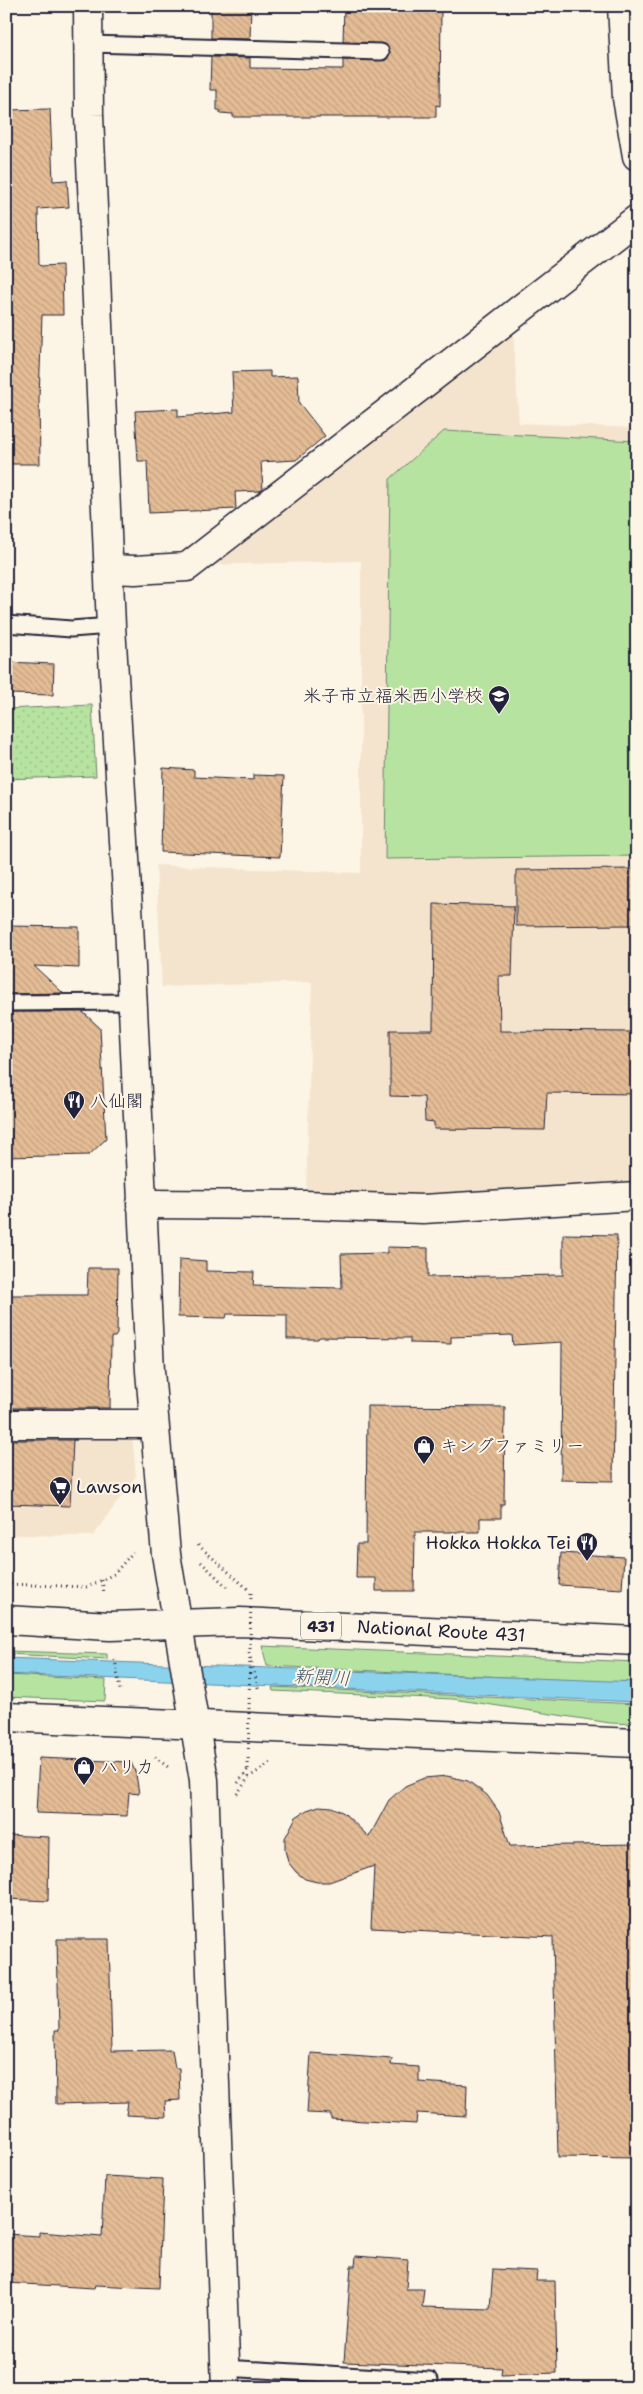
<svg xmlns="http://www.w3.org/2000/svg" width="643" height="2394" viewBox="0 0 643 2394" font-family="'Shantell Sans','Klee One',sans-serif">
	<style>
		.built { fill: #f5e4cd }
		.green { fill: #b6e3a0; stroke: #6c826e }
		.park { fill: url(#park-dots); stroke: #6c826e }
		.water { fill: #8bd2ed; stroke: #618ca6 }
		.building { fill: url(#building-back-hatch); stroke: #22223b }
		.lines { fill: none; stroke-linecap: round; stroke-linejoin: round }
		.service-casing { stroke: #22223b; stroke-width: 19 }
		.minor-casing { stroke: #22223b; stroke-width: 31 }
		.trunk-casing { stroke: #22223b; stroke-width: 31 }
		.path { stroke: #22223b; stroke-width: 3; stroke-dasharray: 1 4; stroke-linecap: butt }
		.service { stroke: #fcf5e5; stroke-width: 15 }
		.minor { stroke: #fcf5e5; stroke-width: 28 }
		.trunk { stroke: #fcf5e5; stroke-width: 28 }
		.path-bridge { stroke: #22223b; stroke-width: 3; stroke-dasharray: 1 4; stroke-linecap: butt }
		.labels { text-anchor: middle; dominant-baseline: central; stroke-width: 4; stroke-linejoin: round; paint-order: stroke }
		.shield { fill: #fcf5e5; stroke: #63616e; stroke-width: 1 }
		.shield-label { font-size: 16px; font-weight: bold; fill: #22223b }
		.poi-label { font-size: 18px; fill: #22223b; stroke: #fcf5e5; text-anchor: start }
		.street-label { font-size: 18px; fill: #22223b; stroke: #fcf5e5 }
		.water-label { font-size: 19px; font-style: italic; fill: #425770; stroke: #fcf5e5 }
	</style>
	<defs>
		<pattern id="park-dots" width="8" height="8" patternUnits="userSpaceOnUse" patternTransform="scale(1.25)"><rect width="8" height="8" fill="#b6e3a0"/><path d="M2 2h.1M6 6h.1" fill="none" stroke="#9cc28b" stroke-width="1.8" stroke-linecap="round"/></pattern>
		<pattern id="building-back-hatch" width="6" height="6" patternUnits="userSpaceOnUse" patternTransform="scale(1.25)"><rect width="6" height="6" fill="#e4bc95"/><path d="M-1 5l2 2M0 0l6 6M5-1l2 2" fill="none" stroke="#c3a181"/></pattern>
	</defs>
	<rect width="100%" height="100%" fill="#fcf5e5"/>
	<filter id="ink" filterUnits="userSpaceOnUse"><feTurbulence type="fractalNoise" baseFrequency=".02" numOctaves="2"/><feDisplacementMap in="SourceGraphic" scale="10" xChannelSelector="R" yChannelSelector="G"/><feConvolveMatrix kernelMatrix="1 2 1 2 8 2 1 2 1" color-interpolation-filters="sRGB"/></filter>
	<g filter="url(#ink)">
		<g class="built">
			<path d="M513 328 519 423 637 428V1185L548 1191 432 1194 306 1193 312 982 162 987 156 865 361 873V561L209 565Z"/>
			<path d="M6 1431 132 1433 136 1476 93 1536 6 1535Z"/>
		</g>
		<g class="green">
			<path d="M444 431 637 441V856L385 859 390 479Z"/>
			<path d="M262 1646 637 1662V1683L267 1666Z"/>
			<path d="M6 1651 107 1654V1659L6 1654Z"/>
			<path d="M6 1675 106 1680 105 1701 6 1697Z"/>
			<path d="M272 1687 637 1704V1724L610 1723 453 1699 273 1691Z"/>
		</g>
		<path class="park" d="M92 705 96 776 6 779V709Z"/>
		<path class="water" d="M6 1658 637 1682V1702L6 1674Z"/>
		<g class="building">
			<path d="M211 6H251L250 39 211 38Z"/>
			<path d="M344 6H441L440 106 436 105V117H233V114L220 113V110H217V90H210L211 57 250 58V68L343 69V60H386L390 52 385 44 343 42Z"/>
			<path d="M50 109 53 181 67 180 69 207 38 209 39 264 41 266 62 265 63 315H42L39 398 40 464H6V110Z"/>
			<path d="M270 371V377L298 376 299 403 325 436 296 460 261 462 263 489 260 491 235 492 236 509 149 513 147 461H138L135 411 178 409V417L234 412 232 372Z"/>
			<path d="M6 662 54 664 53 695 6 694Z"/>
			<path d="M163 768 194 770V777L253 780V775L284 776 280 857 161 852Z"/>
			<path d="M635 869V925L516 926V870Z"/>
			<path d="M434 904 514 906 512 976H499L500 1031 637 1032V1094L547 1093 545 1130 434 1129V1122L425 1121 424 1097 390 1096V1030H433Z"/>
			<path d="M6 926 79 927V968L34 966 63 993 6 994Z"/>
			<path d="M6 1012H83L100 1028 106 1139 89 1155 6 1157V1093L10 1092 11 1023H6Z"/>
			<path d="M563 1234 617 1235 613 1481 561 1480 562 1342 513 1345 512 1335 451 1337V1344L410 1343V1338L319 1337 318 1339H287V1315L227 1314 226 1318 178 1317 179 1259 206 1261V1271L254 1272 253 1286 342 1288 341 1254 387 1253V1247L428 1248V1277L563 1275Z"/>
			<path d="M88 1268H118L117 1334 115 1337H111L110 1408H6V1295H87Z"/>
			<path d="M367 1406 505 1407 504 1504H501V1518H480V1532H415L414 1591H376V1578H356L357 1544H366Z"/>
			<path d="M6 1440H77H73L70 1506 6 1504Z"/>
			<path d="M561 1553 624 1557 622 1589 559 1585Z"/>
			<path d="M39 1758 131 1762 136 1774 139 1794 129 1793 127 1816 36 1813Z"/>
			<path d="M447 1776 468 1781 487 1795 499 1812 510 1846 637 1844V2158L558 2157 553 1937 371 1928 374 1866 329 1882H317L305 1879 296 1872 288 1862 285 1850V1838L296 1817 307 1810 319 1806 332 1807 344 1813 369 1837 389 1800 405 1786 424 1778Z"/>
			<path d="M6 1835 49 1837 48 1901 6 1899Z"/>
			<path d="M57 1939H109L112 2051 172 2050 175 2068H179L180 2100 165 2101 166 2117 126 2115 128 2102 56 2104 55 2030H59Z"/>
			<path d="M311 2053 392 2059 391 2065 419 2067V2082L467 2085 466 2116 417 2113 416 2124 331 2119V2114L307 2113Z"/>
			<path d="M105 2176 163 2179 159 2288 95 2285 94 2288 6 2283V2234L39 2236V2232L102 2237Z"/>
			<path d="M356 2256 408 2260 406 2289H424L422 2307 490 2309 493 2269 537 2271 536 2281H555L557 2373 501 2375 502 2368 344 2362 351 2266H355Z"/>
		</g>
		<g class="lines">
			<g class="service-casing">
				<g id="service">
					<path d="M89 44 381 52"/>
					<path d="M6 624 71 629 111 626"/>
					<path d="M6 1003 132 1002"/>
					<path d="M225 2368 430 2380"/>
				</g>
			</g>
			<g class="minor-casing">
				<g id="minor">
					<path d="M88 6 89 115 111 626 129 924 150 1371 166 1554 204 1780 226 2388"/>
					<path d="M622 6 627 98 637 156"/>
					<path d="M109 569 135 570 187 567 637 219"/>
					<path d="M141 1204 305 1205 423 1209 637 1196"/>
					<path d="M6 1424H153"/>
				</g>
			</g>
			<g class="trunk-casing">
				<g id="trunk">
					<path d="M6 1620 110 1626 240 1622 637 1641"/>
					<path d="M6 1717 637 1743"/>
				</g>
			</g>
			<g class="path">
				<path d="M198 1545 249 1590"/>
				<path d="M201 1562 229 1589"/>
				<path d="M102 1580 104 1593"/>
				<path d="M6 1584 88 1587 114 1574 133 1552"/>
				<path d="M249 1653 259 1691"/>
				<path d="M115 1659 120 1690"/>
				<path d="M155 1757 168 1767"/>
				<path d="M238 1783 248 1769"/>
				<path d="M237 1794 249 1777 272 1762"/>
			</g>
			<use href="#service" class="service"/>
			<use href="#minor" class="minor"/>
			<use href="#trunk" class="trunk"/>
			<path class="path-bridge" d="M248 1769 251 1592"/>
		</g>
	</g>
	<defs>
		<g id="school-pin" transform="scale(1.125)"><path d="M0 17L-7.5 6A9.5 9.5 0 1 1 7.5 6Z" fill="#22223b" stroke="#fcf5e5"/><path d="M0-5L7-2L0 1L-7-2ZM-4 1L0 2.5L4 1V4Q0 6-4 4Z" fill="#fff"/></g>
		<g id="restaurant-pin" transform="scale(1.125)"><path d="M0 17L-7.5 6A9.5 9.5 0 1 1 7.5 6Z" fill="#22223b" stroke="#fcf5e5"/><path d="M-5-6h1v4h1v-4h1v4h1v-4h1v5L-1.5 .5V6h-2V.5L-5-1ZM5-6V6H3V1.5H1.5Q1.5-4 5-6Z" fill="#fff"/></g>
		<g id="shop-pin" transform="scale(1.125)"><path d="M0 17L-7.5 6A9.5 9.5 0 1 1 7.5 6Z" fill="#22223b" stroke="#fcf5e5"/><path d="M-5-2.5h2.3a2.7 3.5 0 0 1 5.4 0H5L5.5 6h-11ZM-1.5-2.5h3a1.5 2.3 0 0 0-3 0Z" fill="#fff"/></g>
		<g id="supermarket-pin" transform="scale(1.125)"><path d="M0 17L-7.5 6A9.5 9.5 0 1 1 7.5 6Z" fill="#22223b" stroke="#fcf5e5"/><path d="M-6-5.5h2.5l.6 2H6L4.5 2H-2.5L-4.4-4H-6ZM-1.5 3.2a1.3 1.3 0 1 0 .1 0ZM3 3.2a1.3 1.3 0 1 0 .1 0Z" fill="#fff"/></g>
	</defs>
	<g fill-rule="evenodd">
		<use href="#school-pin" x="499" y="696"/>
		<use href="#restaurant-pin" x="74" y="1101"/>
		<use href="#shop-pin" x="424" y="1446"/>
		<use href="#supermarket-pin" x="60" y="1487"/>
		<use href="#restaurant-pin" x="587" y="1543"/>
		<use href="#shop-pin" x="84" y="1767"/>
	</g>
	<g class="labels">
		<rect class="shield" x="301" y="1612.5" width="40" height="27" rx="4"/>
		<g class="shield-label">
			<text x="321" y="1626">431</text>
		</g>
		<g class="poi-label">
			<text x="483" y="696" text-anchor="end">米子市立福米西小学校</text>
			<text x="90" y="1101">八仙閣</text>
			<text x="440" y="1446">キングファミリー</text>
			<text x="76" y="1487">Lawson</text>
			<text x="571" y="1543" text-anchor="end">Hokka Hokka Tei</text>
			<text x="100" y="1767">ハリカ</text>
		</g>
		<g class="street-label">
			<text transform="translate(441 1631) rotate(3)">National Route 431</text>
		</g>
		<g class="water-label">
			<text transform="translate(322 1677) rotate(3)">新開川</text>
		</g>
	</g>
	<rect width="643" height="2394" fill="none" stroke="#fcf5e5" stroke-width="25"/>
	<rect x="12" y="12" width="618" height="2369" fill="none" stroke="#22223b" stroke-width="2" filter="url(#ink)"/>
</svg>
